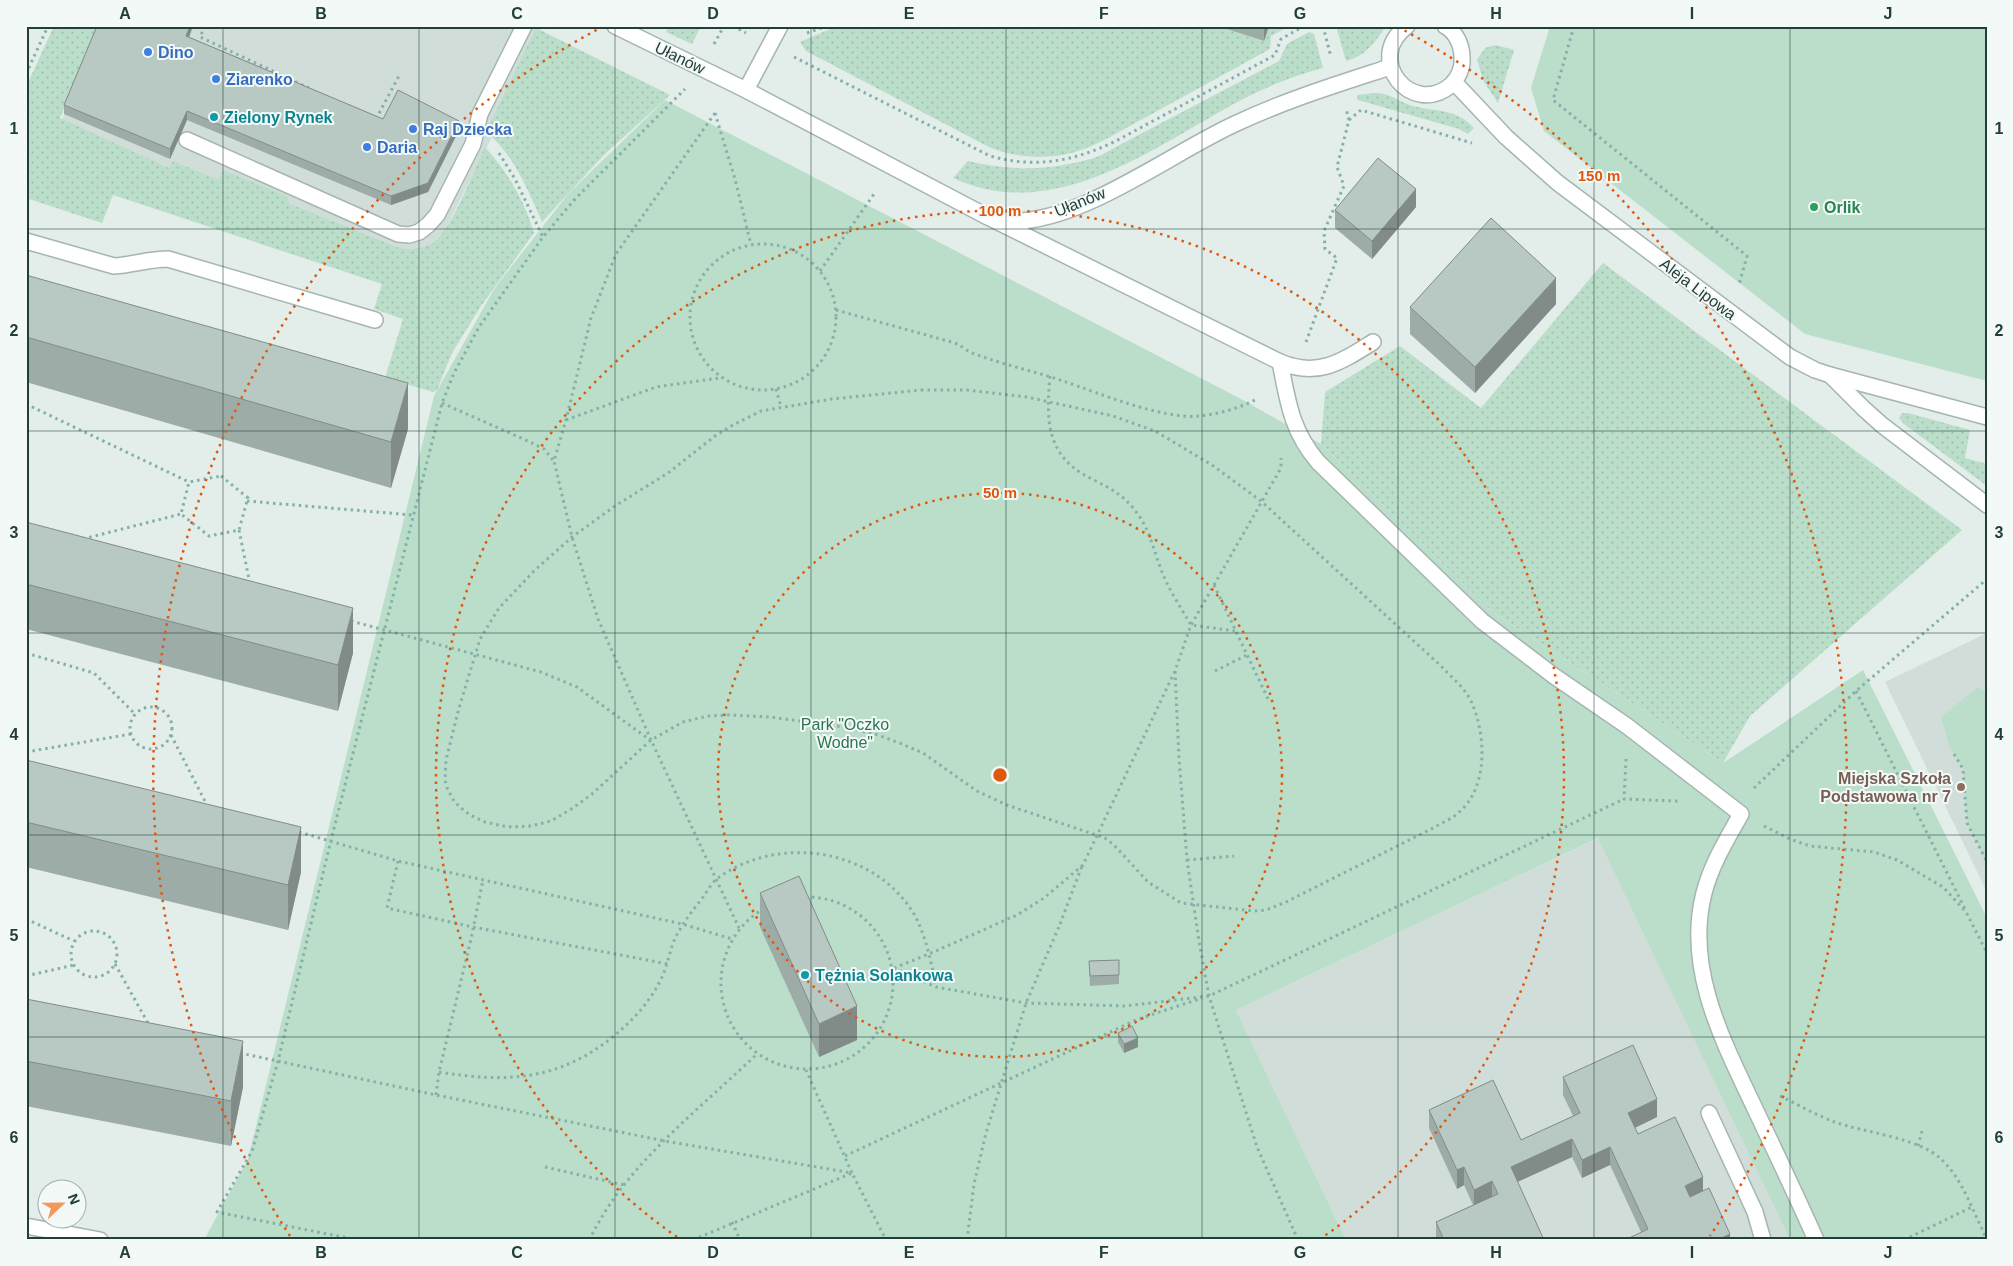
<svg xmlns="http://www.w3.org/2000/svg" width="2013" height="1266" viewBox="0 0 2013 1266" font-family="Helvetica,sans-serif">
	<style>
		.built { fill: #d1ddd9 }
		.grass { fill: url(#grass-dots) }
		.park { fill: #bbdeca }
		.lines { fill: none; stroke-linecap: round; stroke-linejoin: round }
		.lane-casing { stroke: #a5b5b2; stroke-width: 18 }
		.street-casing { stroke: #a5b5b2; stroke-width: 18 }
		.path { stroke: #83b1a9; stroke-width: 3; stroke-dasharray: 2.5 4; stroke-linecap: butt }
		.lane { stroke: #fff; stroke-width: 15 }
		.street { stroke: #fff; stroke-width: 15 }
		.wall { fill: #9eaca8 }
		.shaded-wall { fill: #818c88 }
		.building { fill: #b8c8c3; stroke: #818c88 }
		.grid { fill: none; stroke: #223e3b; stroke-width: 1; stroke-opacity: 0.55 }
		.ring { fill: none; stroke: #de580e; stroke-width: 2.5; stroke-dasharray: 2.5 5 }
		.shop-dot { fill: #3f7fe0; stroke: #f3f9f7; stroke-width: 2 }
		.culture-dot { fill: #0f9aa8; stroke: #f3f9f7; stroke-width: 2 }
		.leisure-dot { fill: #2e9e5b; stroke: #f3f9f7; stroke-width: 2 }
		.education-dot { fill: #8d6e63; stroke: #f3f9f7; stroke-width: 2 }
		.labels { text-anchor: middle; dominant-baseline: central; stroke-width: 4; stroke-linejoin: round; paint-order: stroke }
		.shop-label { font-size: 16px; font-weight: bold; fill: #366cbe; stroke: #f3f9f7; text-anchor: start }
		.street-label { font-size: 16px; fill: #223e3b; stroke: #f3f9f7 }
		.culture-label { font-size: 16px; font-weight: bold; fill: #0d838f; stroke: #f3f9f7; text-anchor: start }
		.leisure-label { font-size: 16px; font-weight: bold; fill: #27864d; stroke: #f3f9f7; text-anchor: start }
		.park-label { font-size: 16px; fill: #2c7654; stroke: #f3f9f7 }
		.education-label { font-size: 16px; font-weight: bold; fill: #785e54; stroke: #f3f9f7; text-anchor: end }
		.centre { fill: #de580e; stroke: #f3f9f7; stroke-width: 2.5 }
		.ring-label { font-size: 15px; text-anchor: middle; font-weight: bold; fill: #de580e; stroke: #f3f9f7; stroke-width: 4; stroke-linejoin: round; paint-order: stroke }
		.neatline { fill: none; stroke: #223e3b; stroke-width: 2 }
		.grid-label { font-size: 16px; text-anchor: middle; font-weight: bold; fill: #223e3b }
	</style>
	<defs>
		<pattern id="grass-dots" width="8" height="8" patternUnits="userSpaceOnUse" patternTransform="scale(1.25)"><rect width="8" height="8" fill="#bbdeca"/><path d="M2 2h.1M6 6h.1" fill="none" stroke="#a0c0ae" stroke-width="1.8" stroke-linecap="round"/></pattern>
	</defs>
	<rect width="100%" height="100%" fill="#e3edea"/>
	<g class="built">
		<path d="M100 26H532L545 32 424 271 56 135Z"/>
		<path d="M1987 633V892L1885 682Z"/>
		<path d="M1599 838 1790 1240H1346L1236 1010Z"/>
	</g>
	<g class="grass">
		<path d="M54 26H98L60 118 169 168 173 161 218 180 223 170 286 196 290 204 399 248C411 250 422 249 433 243 451 231 475 168 485 147 507 171 525 201 534 233L481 306 452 353 437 390 433 392 385 378 403 319 374 309 382 284 113 195 102 223 29 199V188L26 187V87Z"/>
		<path d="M669 26H701L692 44 666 32Z"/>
		<path d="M837 26H1217L1264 41 1269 26H1290L1271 36 1270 49C1230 71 1190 93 1150 115 1125 128 1101 144 1075 152 1047 160 1015 158 989 147L806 51 800 42Z"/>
		<path d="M1336 26H1386C1375 42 1366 56 1346 61Z"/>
		<path d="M536 28 670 95 603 156 542 222C528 191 514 154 486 132Z"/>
		<path d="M1309 32 1314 34 1323 68C1297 75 1270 85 1245 98 1157 144 1057 226 953 178L968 161C1002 169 1034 171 1069 164 1084 161 1099 158 1112 149L1279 61 1287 44Z"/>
		<path d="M1496 45 1514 50 1498 103 1484 82 1477 60 1485 48Z"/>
		<path d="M1374 93C1392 93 1398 102 1413 106 1436 112 1456 108 1474 128L1468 134 1459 129 1358 100 1357 95Z"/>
		<path d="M1603 263 1962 530 1750 716 1723 763 1491 611 1321 444 1325 392 1400 346 1481 408Z"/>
		<path d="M1902 413H1908L1970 430 1965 458 1987 464V486L1904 424 1899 418Z"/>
	</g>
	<g class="park">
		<path d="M1550 26H1987V381L1805 334 1544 131 1531 88Z"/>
		<path d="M665 100 1241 399 1321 444 1491 611 1723 763 1863 670 1987 918V1240H1790L1598 838 1236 1010 1346 1240H204L248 1159 434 396 493 291 500 281 569 193Z"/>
		<path d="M1978 687 1987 693V863L1967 823 1963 769 1950 748 1941 717Z"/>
	</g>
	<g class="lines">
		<g class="lane-casing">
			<g id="lane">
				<path d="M187 140 398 234 409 235 419 232 428 225 437 215 473 144 480 114 524 26"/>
				<path d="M1280 362C1318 378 1341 362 1373 342"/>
				<path d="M1830 375 1863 408 1882 425 1987 505"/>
				<path d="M1709 1113 1755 1212 1763 1240"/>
			</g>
		</g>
		<g class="street-casing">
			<g id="street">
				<path d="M615 26 746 90 986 216C995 218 1003 221 1012 221 1081 223 1174 151 1237 123 1286 100 1338 84 1390 67"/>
				<path d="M1407 26C1363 59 1412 118 1451 85 1458 78 1463 68 1462 58 1462 45 1456 32 1445 26"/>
				<path d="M1454 82 1506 137 1558 183 1790 357 1815 370 1830 375 1987 417"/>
				<path d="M746 90 780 26"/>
				<path d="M986 216 1280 362C1288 402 1291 430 1318 462L1482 621 1554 676 1627 726 1741 814C1727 839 1711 865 1704 893 1684 970 1725 1045 1757 1113 1777 1155 1797 1197 1816 1240"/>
				<path d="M26 241 114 266C132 265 149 259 168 259L375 320"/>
				<path d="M26 1226 100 1240"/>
			</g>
		</g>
		<g class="path">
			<path d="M205 26 200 37 311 89"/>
			<path d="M733 26 746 33"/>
			<path d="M1323 26 1331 57"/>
			<path d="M1574 26 1553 100 1747 256 1739 285"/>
			<path d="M807 33 827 26"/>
			<path d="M714 44 724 26"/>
			<path d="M794 57 990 156C1036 169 1074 161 1116 141L1275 55 1281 39 1304 26"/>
			<path d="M26 74 48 26"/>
			<path d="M715 113 616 254 591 318 566 420 554 461 572 537 598 619 651 740 739 928"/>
			<path d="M715 113 735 179 751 245"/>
			<path d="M376 119 400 74"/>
			<path d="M1349 120 1361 110 1472 143"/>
			<path d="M499 153 515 179 543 237"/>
			<circle cx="763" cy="317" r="73"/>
			<path d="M820 271 874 194"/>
			<path d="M836 310 955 343C962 346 968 352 975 354 1004 365 1034 371 1063 381 1099 393 1163 420 1200 416 1219 414 1239 408 1255 400"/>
			<path d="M1306 342 1337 258 1325 249 1324 231 1344 186 1337 167 1349 120 1346 109"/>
			<path d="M1050 376C1046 421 1046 457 1092 479 1110 488 1125 496 1137 513 1150 530 1154 552 1162 572 1169 590 1181 608 1191 625L1235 631"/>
			<path d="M776 389 781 407"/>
			<path d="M921 390H966L1027 397 1113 416 1155 431 1212 465 1261 501 1441 666C1451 677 1464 687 1471 701 1486 733 1489 788 1458 813 1452 819 1443 822 1435 827L1286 902 1266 910 1254 911 1181 903 1148 882 1114 845 1105 838 1007 805 977 791 923 753 902 744 875 734 844 727 770 717 729 715 708 716 683 722 651 740 592 794 573 808 551 821 531 826 508 827 485 822 470 815 461 808 454 801 447 788 445 780 446 760 459 708 480 639 499 608 534 571 572 537 615 506 668 473 715 436 733 425 761 411 832 399Z"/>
			<path d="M442 403 528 441 544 449 553 460"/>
			<path d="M26 404 189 482"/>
			<path d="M566 420 656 387 719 378"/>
			<path d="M221 476 248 498 247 501 239 530 209 536 181 514 189 482Z"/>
			<path d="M247 501 412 515"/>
			<path d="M239 530 250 584"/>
			<path d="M83 539 181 514"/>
			<path d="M1214 585 1269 701"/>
			<path d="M351 621 541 672 577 687 650 740"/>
			<path d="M1987 640V643"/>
			<path d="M26 653 94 673 135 714"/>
			<path d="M1175 671 1179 758 1187 860 1199 941 1209 996 1257 1147 1298 1240"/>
			<path d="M1215 671 1247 655"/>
			<path d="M1856 691 1965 909"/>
			<circle cx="151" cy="728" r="21"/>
			<path d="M171 735 208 807"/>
			<path d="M26 752 131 734"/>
			<path d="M1954 754 1963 769 1967 823 1987 862"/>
			<path d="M1626 759 1624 799 1678 801"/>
			<path d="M1754 788 1856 691 1987 579"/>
			<path d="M1764 826 1790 839 1810 846 1874 852 1897 860 1943 887 1966 912 1987 953"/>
			<path d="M299 832 398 861 682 924 732 939"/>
			<path d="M1187 860 1234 856"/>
			<path d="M398 861 387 908 473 927 668 964"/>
			<circle cx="807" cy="983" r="86"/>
			<path d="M26 919 74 941"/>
			<path d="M1060 924 1082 866"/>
			<circle cx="94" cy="954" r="23"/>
			<path d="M115 964 149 1025"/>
			<path d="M894 968 936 987 1026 1003 1125 1006 1209 996 1624 799"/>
			<path d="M894 968 929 954 1017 915 1044 898 1083 865 1175 671 1191 625 1281 468V458"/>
			<path d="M26 976 74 965"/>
			<path d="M240 1053 436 1095 665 1141 852 1173 806 1070"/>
			<path d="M439 1072C507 1083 558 1081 614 1036 633 1020 650 1002 661 979 667 967 669 955 673 943 681 925 692 911 704 896 708 890 712 882 718 878 779 834 874 848 914 914 926 936 931 962 936 986"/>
			<path d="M436 1095 439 1072 471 939 483 880"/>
			<path d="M1780 1096C1797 1104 1814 1114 1832 1121 1863 1133 1919 1137 1942 1160 1964 1181 1973 1213 1987 1239"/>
			<path d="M1918 1146 1923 1127"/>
			<path d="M845 1156 1136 1020 1202 998"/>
			<path d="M545 1167 624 1185"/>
			<path d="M732 1222 740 1240"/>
			<path d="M358 1240 217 1212 252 1151 278 1061 331 840 442 403 454 373 479 327 543 237 575 199 685 89"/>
			<path d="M589 1240C599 1221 610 1202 624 1185 660 1139 714 1095 757 1054"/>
			<path d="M693 1240 852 1173 886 1240"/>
			<path d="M967 1240 974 1184 986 1133 1026 1003 1061 922"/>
			<path d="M1904 1240 1972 1207"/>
		</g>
		<use href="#lane" class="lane"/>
		<use href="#street" class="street"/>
	</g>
	<g class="wall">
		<path d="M97 26H193L189 37 383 119 459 130 428 192 391 205 187 120 170 159 64 114V105Z"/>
		<path d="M1217 26H1269L1264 41Z"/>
		<path d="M1416 207 1372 259 1335 228V210Z"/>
		<path d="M26 275 408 429 391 488 26 382Z"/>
		<path d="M1556 304 1475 393 1410 334V307Z"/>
		<path d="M26 522 353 653 338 711 26 629Z"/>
		<path d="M26 760 301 872 288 930 26 867Z"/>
		<path d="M760 893 857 1040 819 1057 760 927Z"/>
		<path d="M1119 960V984L1090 986 1089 961Z"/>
		<path d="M26 999 243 1087 231 1146 26 1106Z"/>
		<path d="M1118 1033 1138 1047 1124 1053 1118 1042Z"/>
		<path d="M1563 1077 1657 1117 1635 1128 1638 1134 1703 1191 1730 1240 1641 1232 1610 1165 1582 1178 1572 1157 1517 1182 1544 1240H1436V1222L1473 1205 1464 1185 1457 1189 1429 1128V1110L1521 1140 1573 1116 1563 1095Z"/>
	</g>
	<g class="shaded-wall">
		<path d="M190 26H193L186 45V36Z"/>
		<path d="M1264 26H1269L1264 41Z"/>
		<path d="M187 111V120L170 159V149Z"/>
		<path d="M459 121V130L428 192 391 205V196Z"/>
		<path d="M1416 189V207L1372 259V241Z"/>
		<path d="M1556 278V304L1475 393V367Z"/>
		<path d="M408 383V429L391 488V442Z"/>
		<path d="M353 608V653L338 711V665Z"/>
		<path d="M301 827V872L288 930V885Z"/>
		<path d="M857 1006V1040L819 1057V1024Z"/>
		<path d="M1138 1038V1047L1124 1053V1044Z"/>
		<path d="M243 1041V1087L231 1146V1101Z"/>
		<path d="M1657 1099V1117L1628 1131V1113Z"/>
		<path d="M1572 1139V1157L1511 1185V1167Z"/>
		<path d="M1610 1147V1165L1582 1178V1160Z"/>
		<path d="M1464 1167V1185L1457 1189V1170Z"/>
		<path d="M1703 1177V1195L1685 1204V1186Z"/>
		<path d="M1492 1181V1199L1474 1208V1190Z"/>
		<path d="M1730 1234V1240H1718Z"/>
	</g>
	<g class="building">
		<path d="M97 26H190L186 36 383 119 398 90 459 121 428 183 391 196 187 111 170 149 64 105Z"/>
		<path d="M1378 158 1416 189 1372 241 1335 210Z"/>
		<path d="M1491 218 1556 278 1475 367 1410 307Z"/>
		<path d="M26 275 408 383 391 442 26 337Z"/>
		<path d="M26 522 353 608 338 665 26 584Z"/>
		<path d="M26 760 301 827 288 885 26 822Z"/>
		<path d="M799 876 857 1006 819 1024 760 893Z"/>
		<path d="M1119 960V975L1090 976 1089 961Z"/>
		<path d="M26 999 243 1041 231 1101 26 1061Z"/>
		<path d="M1132 1026 1138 1038 1124 1044 1118 1033Z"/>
		<path d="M1633 1045 1657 1099 1628 1113 1638 1134 1675 1117 1703 1177 1685 1186 1690 1197 1709 1188 1730 1234 1718 1240H1625L1648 1229 1610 1147 1582 1160 1572 1139 1511 1167 1544 1240H1444L1436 1222 1498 1194 1492 1181 1474 1190 1464 1167 1457 1170 1429 1110 1493 1080 1521 1140 1580 1113 1563 1077Z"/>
	</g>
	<path class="grid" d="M223 26V1240M419 26V1240M615 26V1240M811 26V1240M1006 26V1240M1202 26V1240M1398 26V1240M1594 26V1240M1790 26V1240M26 229H1987M26 431H1987M26 633H1987M26 835H1987M26 1037H1987"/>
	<g class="ring">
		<circle cx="1000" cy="775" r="282"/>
		<path d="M677 1237A564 564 0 1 1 1323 1237"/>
		<path d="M290 1236A847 847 0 0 1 602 27M1398 27A847 847 0 0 1 1710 1236"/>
	</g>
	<g class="shop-dot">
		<circle cx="148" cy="52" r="5"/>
		<circle cx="216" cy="79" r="5"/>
		<circle cx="413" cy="129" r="5"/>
		<circle cx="367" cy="147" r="5"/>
	</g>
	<g class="culture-dot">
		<circle cx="214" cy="117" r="5"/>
		<circle cx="805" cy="975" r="5"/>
	</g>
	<circle class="leisure-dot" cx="1814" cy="207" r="5"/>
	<circle class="education-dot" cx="1961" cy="787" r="5"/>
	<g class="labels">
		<g class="shop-label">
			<text x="158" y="52">Dino</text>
			<text x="226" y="79">Ziarenko</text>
			<text x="423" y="129">Raj Dziecka</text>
			<text x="377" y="147">Daria</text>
		</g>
		<g class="street-label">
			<text transform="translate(680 58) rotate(26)">Ułanów</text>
			<text transform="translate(1080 202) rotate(-22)">Ułanów</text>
			<text transform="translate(1698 289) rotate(37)">Aleja Lipowa</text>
		</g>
		<g class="culture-label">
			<text x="224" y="117">Zielony Rynek</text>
			<text x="815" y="975">Tężnia Solankowa</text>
		</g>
		<g class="leisure-label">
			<text x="1824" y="207">Orlik</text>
		</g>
		<g class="park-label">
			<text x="845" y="724">Park "Oczko<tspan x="845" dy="18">Wodne"</tspan></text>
		</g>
		<g class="education-label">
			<text x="1951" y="778">Miejska Szkoła<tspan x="1951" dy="18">Podstawowa nr 7</tspan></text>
		</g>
	</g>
	<circle cx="1000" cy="775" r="8" class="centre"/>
	<g class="ring-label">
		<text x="1599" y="181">150 m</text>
		<text x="1000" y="216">100 m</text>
		<text x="1000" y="498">50 m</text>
	</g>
	<rect width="2013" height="1266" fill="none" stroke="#f3f9f7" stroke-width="55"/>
	<g transform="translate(62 1204) rotate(68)"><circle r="24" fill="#f3f9f7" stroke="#9faeac"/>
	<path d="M0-4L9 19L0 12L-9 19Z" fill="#f3975a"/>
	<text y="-8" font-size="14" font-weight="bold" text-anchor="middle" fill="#223e3b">N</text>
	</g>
	<rect x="28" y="28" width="1958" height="1210" class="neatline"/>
	<g class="grid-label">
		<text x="125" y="19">A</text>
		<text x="321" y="19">B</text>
		<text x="517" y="19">C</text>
		<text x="713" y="19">D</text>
		<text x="909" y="19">E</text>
		<text x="1104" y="19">F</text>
		<text x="1300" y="19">G</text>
		<text x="1496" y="19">H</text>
		<text x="1692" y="19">I</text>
		<text x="1888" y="19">J</text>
		<text x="14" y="134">1</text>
		<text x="1999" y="134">1</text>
		<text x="14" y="336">2</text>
		<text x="1999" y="336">2</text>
		<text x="14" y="538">3</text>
		<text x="1999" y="538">3</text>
		<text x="14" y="740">4</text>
		<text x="1999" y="740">4</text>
		<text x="14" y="941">5</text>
		<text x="1999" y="941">5</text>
		<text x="14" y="1143">6</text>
		<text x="1999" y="1143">6</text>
		<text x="125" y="1258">A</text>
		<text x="321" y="1258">B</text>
		<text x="517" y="1258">C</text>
		<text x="713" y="1258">D</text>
		<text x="909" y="1258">E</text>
		<text x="1104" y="1258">F</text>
		<text x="1300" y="1258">G</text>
		<text x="1496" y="1258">H</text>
		<text x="1692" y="1258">I</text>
		<text x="1888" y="1258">J</text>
	</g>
</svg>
